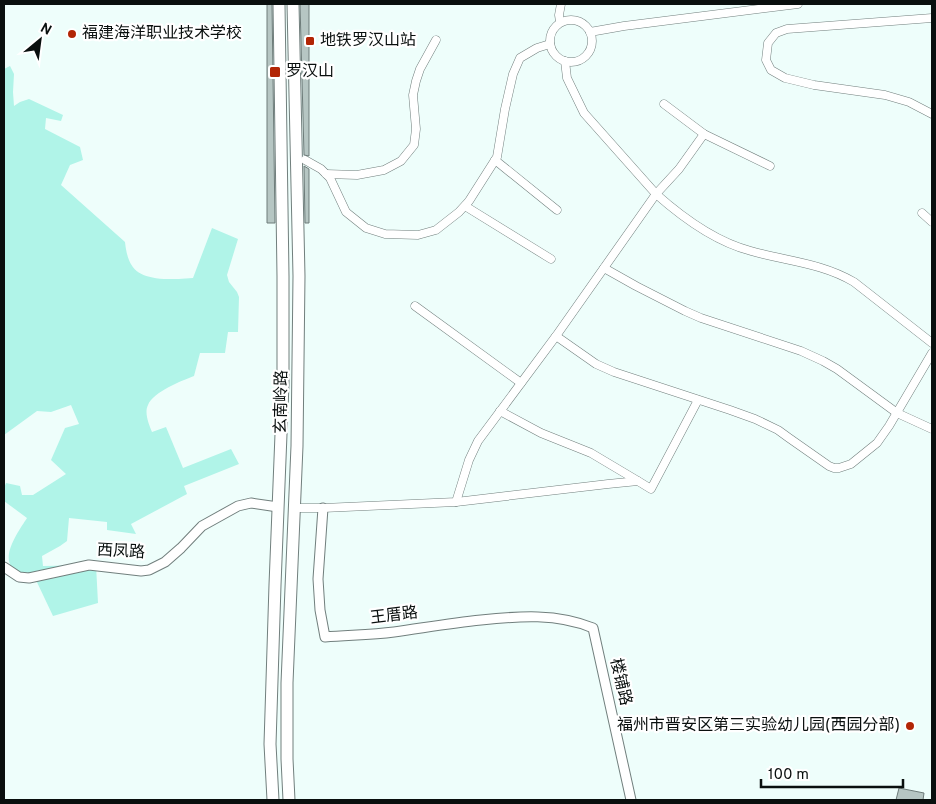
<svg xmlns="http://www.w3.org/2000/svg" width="936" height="804" viewBox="0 0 936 804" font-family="Overpass,'Noto Sans SC',sans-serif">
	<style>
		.green { fill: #b0f4e8 }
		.building { fill: #b6c6c3; stroke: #6e7c7a }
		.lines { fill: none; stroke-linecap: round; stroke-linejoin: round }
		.minor-casing { stroke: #717f7d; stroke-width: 9 }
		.tertiary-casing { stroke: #717f7d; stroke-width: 11 }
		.primary-casing { stroke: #717f7d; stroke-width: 13 }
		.minor { stroke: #fff; stroke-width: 8 }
		.tertiary { stroke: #fff; stroke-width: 9 }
		.primary { stroke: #fff; stroke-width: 11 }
		.poi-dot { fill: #b22505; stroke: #fff; stroke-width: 2 }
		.labels { text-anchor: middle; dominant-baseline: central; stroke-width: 4.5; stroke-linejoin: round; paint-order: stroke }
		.poi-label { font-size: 16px; fill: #090f0e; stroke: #fff; text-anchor: start }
		.street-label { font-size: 16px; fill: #090f0e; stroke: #fff }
	</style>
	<rect width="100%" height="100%" fill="#eefefb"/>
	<path class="green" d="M10 66 14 74 13 92 14 106 20 102 29 99 63 115 61 121 46 118 45 129 80 147 83 160 70 165 61 185 125 242C128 269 137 277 164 279 174 279 183 279 193 278L212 228 238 239 227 275 229 282 237 292 239 297 238 332H228L225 353H200L194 376C181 381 153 392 148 405 144 413 149 424 152 432L166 427 183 468 231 449 239 464 184 486 187 494 131 524 136 534 107 530V522L69 518 67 541 60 546 42 556 43 566 96 565 98 603 53 616 35 578C28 575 18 573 13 569 0 556 20 529 27 518L4 501V488L6 483 20 486 22 495H33L66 474 51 460 65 428 79 424 71 405 51 412 37 411 4 435V69Z"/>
	<g class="building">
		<path d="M267 4H272L275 223H267Z"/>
		<path d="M300 4H309V156L304 155Z"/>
		<path d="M304 166 309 169V223H305Z"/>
		<path d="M899 788 924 793 923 800H896Z"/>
	</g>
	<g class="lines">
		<g class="minor-casing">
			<g id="minor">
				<path d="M932 18 787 29 776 33 768 43 766 60 771 70 785 78 814 85 885 95 909 102 932 114"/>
				<circle cx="571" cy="41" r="21"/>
				<path d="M560 22 559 15 561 4"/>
				<path d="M590 32 624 26 798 4"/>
				<path d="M565 61 567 78 584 113 656 194C683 218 716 242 751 251 786 261 822 263 854 282L932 343"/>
				<path d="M664 104 704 134 770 166"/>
				<path d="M305 160 321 169 330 178 346 212 366 228 385 234 418 235 436 230 459 212 469 201 497 157 505 109 513 74 520 58 537 48 550 44"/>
				<path d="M495 160 557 210"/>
				<path d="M326 174 357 175 384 170 401 161 414 145 416 129 413 95 416 81 420 69 436 40"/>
				<path d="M465 206 551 259"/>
				<path d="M922 213 932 222"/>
				<path d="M604 268 636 286 685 311 701 318 801 351 823 361 837 369 897 413 932 429"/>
				<path d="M415 306 521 383"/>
				<path d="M556 336 596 364 614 372 730 410 755 419 778 430 789 438 829 466 834 468H839L851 464 877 443 889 426 932 353"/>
				<path d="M500 411 541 433 591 453 638 481"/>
				<path d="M456 502 469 460 478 441 556 336 656 194 679 169 704 134"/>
				<path d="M294 508H323L456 502 608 484 638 481 651 489 698 400"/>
			</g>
		</g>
		<g class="tertiary-casing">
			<g id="tertiary">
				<path d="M323 508 318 579 320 610 325 637C348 635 371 635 394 632 423 628 451 623 481 620 519 616 557 613 593 628L631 800"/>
				<path d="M4 567 19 577 29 578 89 565 141 571 149 570 165 562 181 548 202 526 238 506 251 503 278 507"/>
			</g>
		</g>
		<g class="primary-casing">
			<g id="primary">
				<path d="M273 800 270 744 275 585 283 384V276L279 4"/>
				<path d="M289 800 287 759V683L297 446 299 276 293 4"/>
			</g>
		</g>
		<use href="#minor" class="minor"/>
		<use href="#tertiary" class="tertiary"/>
		<use href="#primary" class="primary"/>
	</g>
	<g class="poi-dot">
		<circle cx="72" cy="34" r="5"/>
		<rect x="305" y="36" width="10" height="10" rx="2.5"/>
		<rect x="269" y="66" width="12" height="12" rx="2.5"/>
		<circle cx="910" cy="726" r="5"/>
	</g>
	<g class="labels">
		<g class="poi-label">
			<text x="82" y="34">福建海洋职业技术学校</text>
			<text x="320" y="41">地铁罗汉山站</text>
			<text x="286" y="72">罗汉山</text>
			<text x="900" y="726" text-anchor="end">福州市晋安区第三实验幼儿园(西园分部)</text>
		</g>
		<g class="street-label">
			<text transform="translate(282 402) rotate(-89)">玄南岭路</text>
			<text transform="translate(121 552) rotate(3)">西凤路</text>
			<text transform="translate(394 616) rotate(-7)">王厝路</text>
			<text transform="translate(620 682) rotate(77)">楼铺路</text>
		</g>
	</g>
	<rect width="936" height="804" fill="none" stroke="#090f0e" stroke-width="10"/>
	<g transform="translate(40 40) rotate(29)" stroke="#ffffff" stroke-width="4" paint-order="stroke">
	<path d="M0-4L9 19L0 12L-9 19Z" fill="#090f0e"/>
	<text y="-8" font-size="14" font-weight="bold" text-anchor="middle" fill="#090f0e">N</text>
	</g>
	<path d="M761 779v8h142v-8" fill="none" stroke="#090f0e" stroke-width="2.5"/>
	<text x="768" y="779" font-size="15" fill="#090f0e" stroke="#ffffff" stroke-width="4" paint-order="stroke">100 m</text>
</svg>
